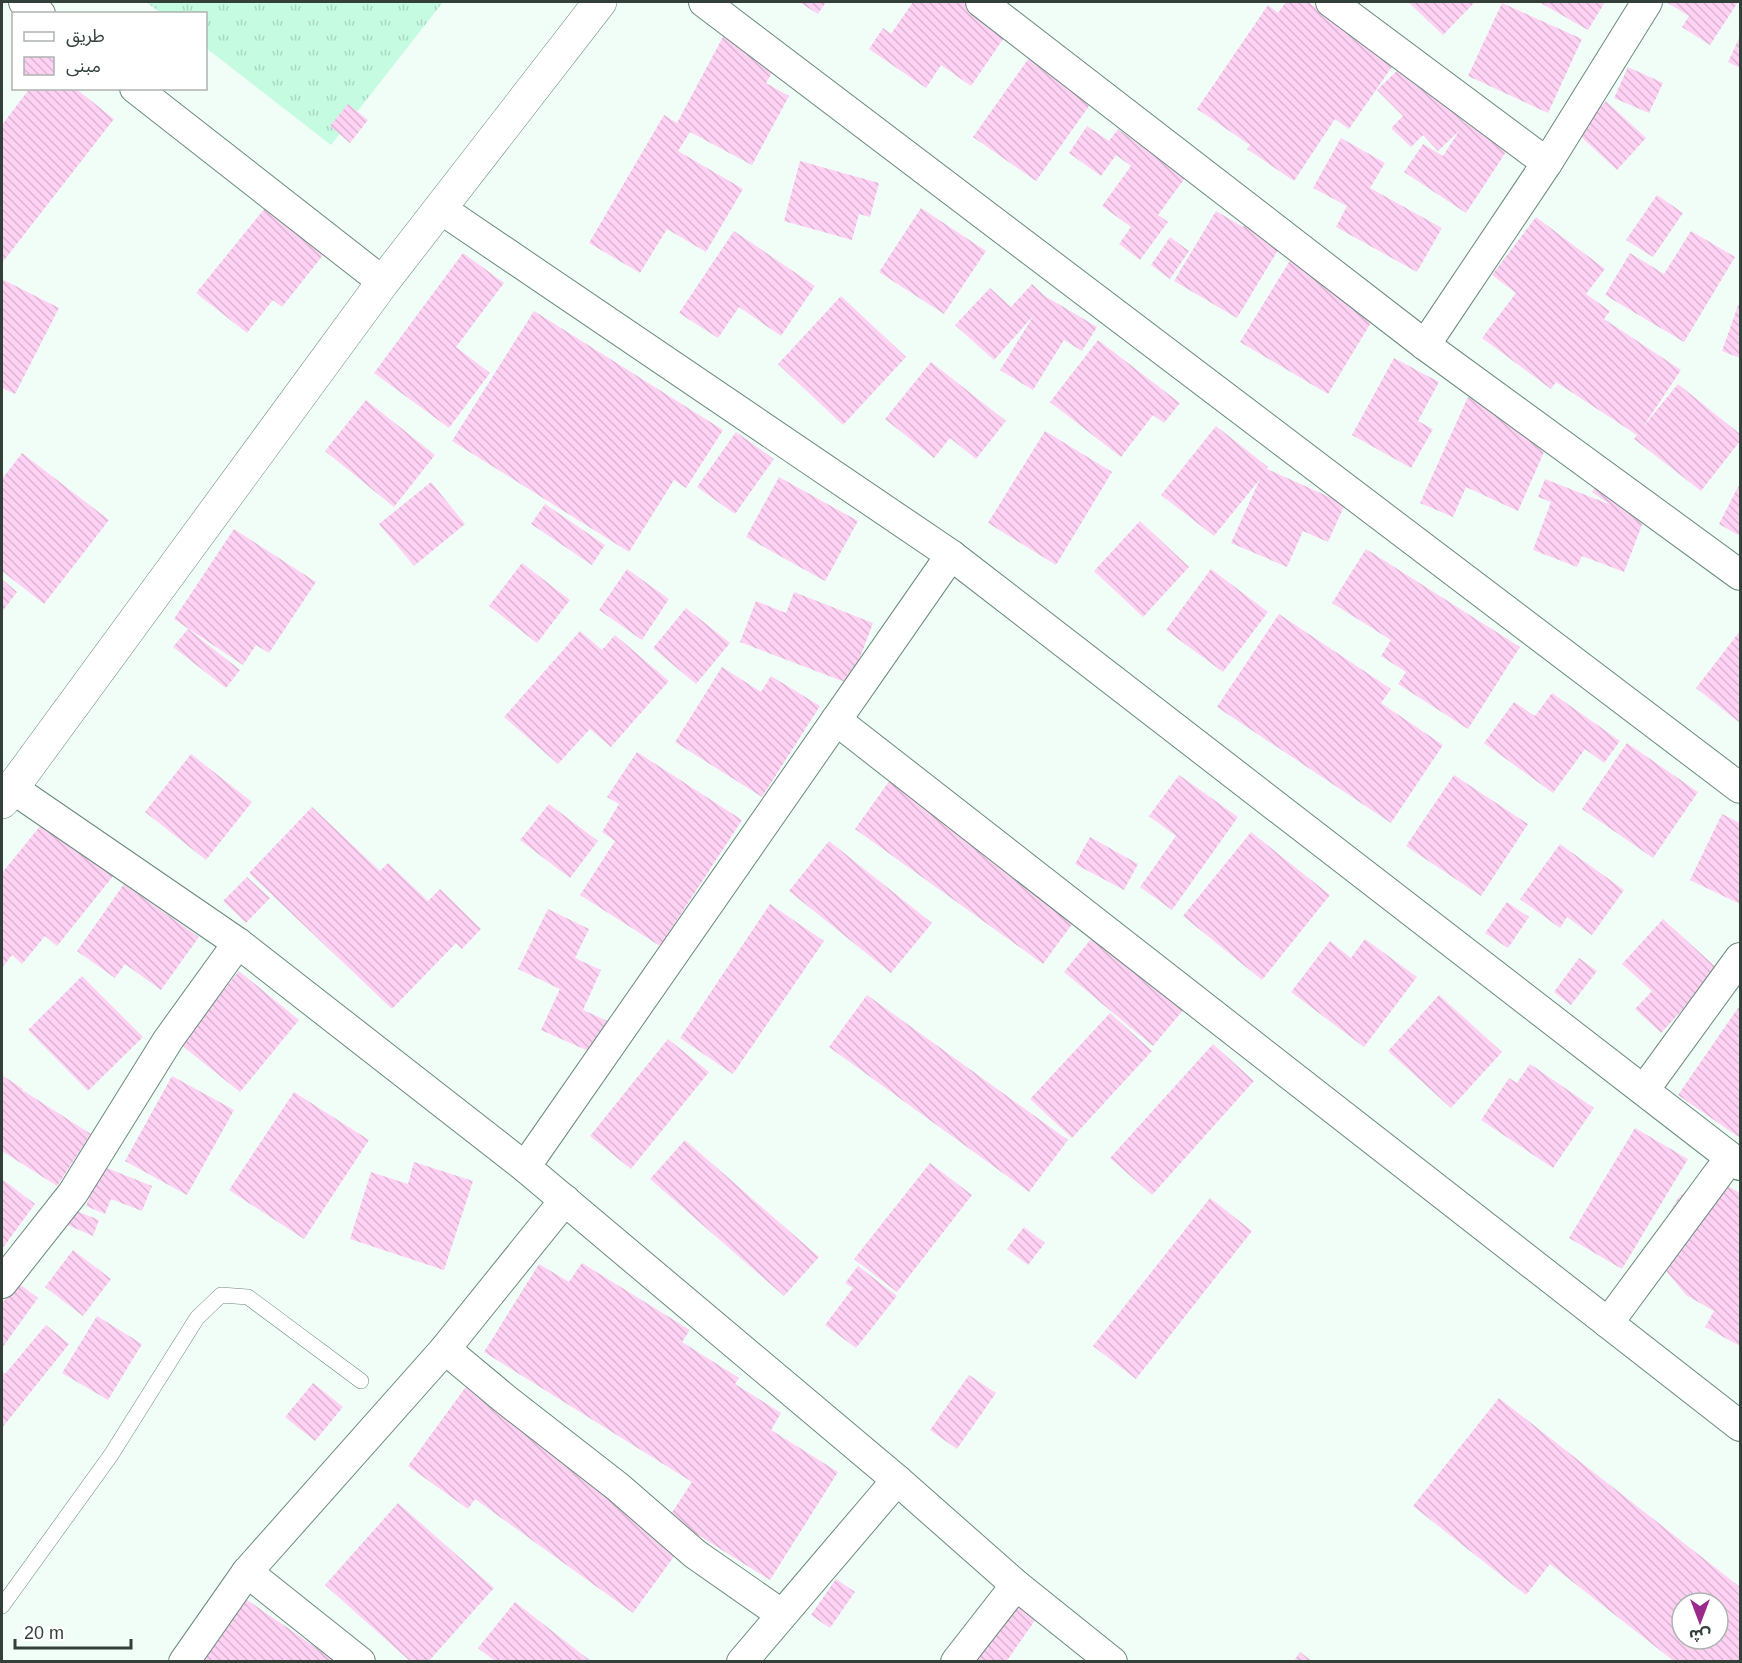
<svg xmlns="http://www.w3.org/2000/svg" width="1742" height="1663" viewBox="0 0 1742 1663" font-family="Helvetica,'Noto Sans Arabic',sans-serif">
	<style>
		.grass { fill: url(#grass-tufts) }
		.building { fill: url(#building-back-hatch); fill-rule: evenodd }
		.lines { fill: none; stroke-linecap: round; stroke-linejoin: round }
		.service-casing { stroke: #6a8a7b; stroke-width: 16 }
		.minor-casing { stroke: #6a8a7b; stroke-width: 32 }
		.primary-casing { stroke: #6a8a7b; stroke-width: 34 }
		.service { stroke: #fff; stroke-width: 15 }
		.minor { stroke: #fff; stroke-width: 30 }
		.primary { stroke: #fff; stroke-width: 33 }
	</style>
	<defs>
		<pattern id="grass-tufts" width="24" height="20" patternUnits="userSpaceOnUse" patternTransform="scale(1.5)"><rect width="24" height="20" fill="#c4fbe1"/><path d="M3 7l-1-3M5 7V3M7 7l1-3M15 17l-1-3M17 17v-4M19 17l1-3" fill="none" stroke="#a9d8c2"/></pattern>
		<pattern id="building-back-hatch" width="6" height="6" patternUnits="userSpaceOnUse" patternTransform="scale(1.5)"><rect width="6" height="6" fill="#ffd2f4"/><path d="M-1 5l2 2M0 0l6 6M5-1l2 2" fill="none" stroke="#dbb5d2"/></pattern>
	</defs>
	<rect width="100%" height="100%" fill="#f0fef7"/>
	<path class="grass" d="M146 2H443L331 145 206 48V14L161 13Z"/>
	<g class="building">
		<path d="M799 2H826L818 14Z"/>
		<path d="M913 2H962L1008 32 971 86 941 65 926 88 869 49 883 28 891 34Z"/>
		<path d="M1286 2H1308L1396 61 1349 129 1335 119 1294 181 1247 149 1250 145 1197 109 1268 5 1278 13Z"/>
		<path d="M1408 2H1475L1443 35Z"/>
		<path d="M1539 2H1605L1588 30Z"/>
		<path d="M1666 2H1738L1710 45 1682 27 1689 16Z"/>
		<path d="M1502 3 1582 39 1548 113 1468 76Z"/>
		<path d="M724 35 777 64 766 83 789 96 752 165 690 132 678 151 743 189 706 252 667 229 640 273 589 243 664 115 677 123Z"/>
		<path d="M1740 36V68L1728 62Z"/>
		<path d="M1031 55 1094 99 1036 181 973 137Z"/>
		<path d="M1405 63 1464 122 1508 149 1466 213 1404 172 1423 144 1443 156 1459 131 1438 151 1423 135 1411 147 1391 128 1403 116 1377 90Z"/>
		<path d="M1628 67 1663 83 1649 113 1614 98Z"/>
		<path d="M30 88H75L114 119 2 263V125Z"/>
		<path d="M1606 101 1646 138 1617 170 1577 133Z"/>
		<path d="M348 104 368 120 350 143 330 126Z"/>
		<path d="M1087 126 1109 141 1118 129 1185 178 1158 215 1168 222 1140 260 1119 244 1131 227 1102 206 1131 166 1116 155 1101 176 1069 153Z"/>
		<path d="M1341 138 1385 163 1370 188 1442 228 1417 272 1336 227 1347 206 1313 188Z"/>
		<path d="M800 161 879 183 870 217 859 214 852 240 784 221Z"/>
		<path d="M1657 195 1683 213 1653 257 1626 240Z"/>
		<path d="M265 208 324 254 282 307 273 300 247 333 196 293Z"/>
		<path d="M921 208 986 251 944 314 879 272Z"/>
		<path d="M1253 210 1289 232 1237 318 1174 281 1216 211 1243 227Z"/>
		<path d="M1536 217 1605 269 1586 294 1610 311 1604 319 1681 370 1643 427 1678 384 1740 434V441L1701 491 1634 439 1637 435 1556 382 1551 389 1482 338 1516 293 1492 275Z"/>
		<path d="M734 231 815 286 781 336 739 307 718 338 679 313Z"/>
		<path d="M1691 231 1735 257 1684 342 1605 295 1630 253 1664 274Z"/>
		<path d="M1170 237 1189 251 1170 279 1151 265Z"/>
		<path d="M1297 249 1384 301 1328 394 1240 342Z"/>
		<path d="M463 253 504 283 456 347 490 373 449 428 374 373Z"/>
		<path d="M2 279 59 308 15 394 2 388Z"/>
		<path d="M1032 284 1045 296 1097 327 1082 351 1064 340 1033 390 1000 370 1034 315 994 360 955 325 990 288 1011 307Z"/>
		<path d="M841 296 906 357 843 425 778 364Z"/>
		<path d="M1740 300V358L1722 351Z"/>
		<path d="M534 311 723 430 686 488 674 480 629 552 452 441Z"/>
		<path d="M1098 340 1180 403 1164 423 1153 415 1121 457 1050 402Z"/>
		<path d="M1394 358 1439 382 1418 421 1433 429 1411 468 1352 435Z"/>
		<path d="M931 362 1006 421 976 459 950 438 934 458 885 419Z"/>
		<path d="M1468 397 1552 434 1518 511 1466 487 1453 517 1420 503Z"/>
		<path d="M366 400 435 455 394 507 325 451Z"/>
		<path d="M1216 426 1268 467 1267 469 1345 504 1328 542 1303 531 1287 567 1231 543 1260 479 1214 536 1161 495Z"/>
		<path d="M1045 431 1112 472 1056 565 988 523Z"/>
		<path d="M736 432 774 459 735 514 697 487Z"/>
		<path d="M22 453 109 520 44 604 2 571V479Z"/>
		<path d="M1602 475 1645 517 1624 572 1582 556 1577 567 1533 550 1551 502 1538 497 1545 479 1611 505 1592 492Z"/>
		<path d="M779 477 858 521 825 581 746 537Z"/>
		<path d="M431 482 465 524 414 566 379 524Z"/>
		<path d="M1740 483V536L1719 524Z"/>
		<path d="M545 504 605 545 592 565 531 524Z"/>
		<path d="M1140 521 1189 567 1143 617 1094 571Z"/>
		<path d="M234 529 316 582 269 653 256 645 243 665 174 619Z"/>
		<path d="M1366 549 1520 647 1468 729 1398 684 1406 672 1381 656 1391 640 1332 603Z"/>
		<path d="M522 563 570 600 537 643 489 606Z"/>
		<path d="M627 569 669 599 642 640 599 610Z"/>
		<path d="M1211 569 1268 612 1223 672 1166 630Z"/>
		<path d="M2 579 17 592 2 612Z"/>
		<path d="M794 592 873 623 850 684 740 642 756 601 786 613Z"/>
		<path d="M686 608 730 643 696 684 653 648Z"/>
		<path d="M1279 614 1391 689 1381 703 1443 745 1391 823 1217 707Z"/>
		<path d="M188 629 240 670 226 688 173 647Z"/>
		<path d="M580 631 602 650 615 635 669 681 611 747 590 729 558 764 504 717Z"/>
		<path d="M1740 631V723L1696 688Z"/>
		<path d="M722 667 761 692 771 676 820 706 762 797 675 742Z"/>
		<path d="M1552 693 1620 741 1604 763 1585 749 1553 793 1484 743 1514 702 1535 716Z"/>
		<path d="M1627 743 1698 792 1653 858 1582 809Z"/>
		<path d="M637 752 742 820 660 946 580 895 615 841 602 832 619 804 607 797Z"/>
		<path d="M191 754 252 802 206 860 145 812Z"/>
		<path d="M1179 775 1238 817 1172 910 1140 887 1176 836 1149 816Z"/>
		<path d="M1454 775 1528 824 1481 896 1406 846Z"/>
		<path d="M890 780 1078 916 1043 964 855 829Z"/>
		<path d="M549 804 598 841 570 878 520 840Z"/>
		<path d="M312 807 380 871 388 863 428 901 440 889 481 929 462 949 456 943 392 1009 249 873Z"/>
		<path d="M1722 814 1740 823V904L1690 880Z"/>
		<path d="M45 820 114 875 57 946 45 936 22 964 12 955 2 968V873Z"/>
		<path d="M1251 832 1330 895 1262 980 1183 916Z"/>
		<path d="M1090 837 1138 864 1124 890 1075 864Z"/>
		<path d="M829 841 932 923 891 973 789 891Z"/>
		<path d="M1560 844 1624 890 1592 935 1567 917 1560 928 1520 899Z"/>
		<path d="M247 877 270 898 246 923 223 901Z"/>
		<path d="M124 884 199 937 161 990 125 964 115 978 77 951Z"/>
		<path d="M1507 902 1529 917 1508 948 1485 933Z"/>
		<path d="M770 904 824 941 733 1074 680 1038Z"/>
		<path d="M548 909 589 929 575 958 601 970 583 1010 610 1022 595 1054 541 1030 560 989 518 969Z"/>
		<path d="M1663 919 1719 970 1661 1033 1635 1009 1652 991 1622 964Z"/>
		<path d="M1100 928 1189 1003 1153 1046 1064 972Z"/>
		<path d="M1365 939 1417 977 1364 1047 1291 992 1330 941 1351 958Z"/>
		<path d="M1579 958 1597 971 1571 1005 1554 992Z"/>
		<path d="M239 971 299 1020 240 1092 180 1044Z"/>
		<path d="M82 976 143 1037 88 1091 28 1030Z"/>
		<path d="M867 995 1068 1140 1029 1192 829 1047Z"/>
		<path d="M1439 995 1502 1052 1451 1108 1388 1051Z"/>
		<path d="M1740 1005V1138L1678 1095Z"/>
		<path d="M1110 1013 1152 1051 1072 1138 1030 1099Z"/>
		<path d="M668 1039 709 1072 631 1169 590 1136Z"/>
		<path d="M1213 1044 1254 1081 1152 1195 1110 1158Z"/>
		<path d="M1530 1064 1594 1108 1553 1168 1481 1120 1509 1078 1517 1083Z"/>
		<path d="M3 1076 23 1089 22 1090 91 1134 57 1186 2 1151Z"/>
		<path d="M172 1076 234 1110 187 1195 125 1161Z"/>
		<path d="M294 1092 369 1140 304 1239 229 1190Z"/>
		<path d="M1635 1128 1688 1159 1622 1269 1569 1238Z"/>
		<path d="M685 1140 819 1257 784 1296 650 1179Z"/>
		<path d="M414 1162 473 1181 444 1270 350 1239 371 1172 408 1184Z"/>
		<path d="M930 1163 972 1195 897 1292 854 1259Z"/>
		<path d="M102 1166 152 1186 142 1211 111 1199 105 1214 86 1206Z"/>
		<path d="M1707 1174 1740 1193V1346L1705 1327 1714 1311 1686 1295 1649 1250 1678 1198Z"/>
		<path d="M2 1179 35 1204 2 1249Z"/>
		<path d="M1210 1198 1252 1231 1136 1379 1093 1346Z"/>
		<path d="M69 1208 99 1220 93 1236 63 1223Z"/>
		<path d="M1024 1227 1045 1243 1028 1265 1007 1249Z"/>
		<path d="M73 1250 111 1279 83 1316 45 1287Z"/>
		<path d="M582 1263 690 1330 682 1342 739 1378 735 1384 781 1413 771 1430 838 1472 770 1580 669 1517 692 1482 484 1352 539 1264 569 1282Z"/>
		<path d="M858 1266 897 1296 856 1348 825 1325 853 1288 845 1283Z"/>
		<path d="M17 1282 38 1298 2 1348V1304Z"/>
		<path d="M97 1316 142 1344 108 1400 62 1373Z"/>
		<path d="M46 1325 69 1344 2 1428V1371L5 1374Z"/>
		<path d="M969 1375 996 1393 957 1449 930 1430Z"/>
		<path d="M313 1383 343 1407 315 1441 285 1417Z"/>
		<path d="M468 1384 678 1551 633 1613 475 1499 468 1509 408 1466Z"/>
		<path d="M1499 1398 1740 1587V1662H1675L1550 1564 1526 1595 1413 1506ZM1682 1603H1718V1639H1682Z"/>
		<path d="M398 1503 494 1588 428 1662H411L325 1585Z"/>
		<path d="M836 1579 855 1592 830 1628 811 1615Z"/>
		<path d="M237 1593 337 1662H189Z"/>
		<path d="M1010 1596 1038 1616 1006 1662H964Z"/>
		<path d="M515 1602 592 1662H496L478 1648Z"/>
		<path d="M1300 1652 1313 1662H1293Z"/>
	</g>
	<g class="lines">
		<g class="service-casing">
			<path id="service" d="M2 1606 111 1455 197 1318 221 1295 248 1297 361 1381"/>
		</g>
		<g class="minor-casing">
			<g id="minor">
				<path d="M24 2 40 14"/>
				<path d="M704 2 1740 788"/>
				<path d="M981 2 1425 345 1740 575"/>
				<path d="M1331 2 1547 163"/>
				<path d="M135 88 383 282"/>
				<path d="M441 209 951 555 1740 1165"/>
				<path d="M1425 345 1547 163 1647 2"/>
				<path d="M836 720 1740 1426"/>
				<path d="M12 788 238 943 525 1167 897 1480 1016 1585 1112 1662"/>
				<path d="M1644 1090 1740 958"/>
				<path d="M525 1167 951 555"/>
				<path d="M2 1283 73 1193 168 1040 238 943"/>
				<path d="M1608 1323 1730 1158"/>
				<path d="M445 1349 505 1399 618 1487 695 1554 781 1614"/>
				<path d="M247 1572 360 1662"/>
				<path d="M184 1662 247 1572 445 1349 565 1200"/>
				<path d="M742 1662 897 1480"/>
				<path d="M956 1662 1016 1585"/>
			</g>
		</g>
		<g class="primary-casing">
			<path id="primary" d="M2 802 383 282 600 2"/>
		</g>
		<use href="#service" class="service"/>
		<use href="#minor" class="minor"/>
		<use href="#primary" class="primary"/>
	</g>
	<rect width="1742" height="1663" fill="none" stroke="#324039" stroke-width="6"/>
	<rect x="12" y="12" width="195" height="78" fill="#ffffff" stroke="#adb3b0" stroke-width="1.5"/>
	<rect x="24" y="32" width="30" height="9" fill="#ffffff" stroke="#adb3b0" stroke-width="1.5"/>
	<text x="66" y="42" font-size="18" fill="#324039">طريق</text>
	<rect x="24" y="57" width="30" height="18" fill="url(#building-back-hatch)" stroke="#adb3b0" stroke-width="1.5"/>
	<text x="66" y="72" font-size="18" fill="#324039">مبنى</text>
	<g transform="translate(1700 1621) rotate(180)"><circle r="28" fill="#ffffff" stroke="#adb3b0" stroke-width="1.5"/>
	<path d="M0-4.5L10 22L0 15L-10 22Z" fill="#9a2b8a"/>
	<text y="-9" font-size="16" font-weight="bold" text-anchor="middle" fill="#324039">ش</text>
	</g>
	<path d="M15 1639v9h116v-9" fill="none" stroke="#324039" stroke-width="3"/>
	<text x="24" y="1639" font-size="18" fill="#324039" stroke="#ffffff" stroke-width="4.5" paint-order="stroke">20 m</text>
</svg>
